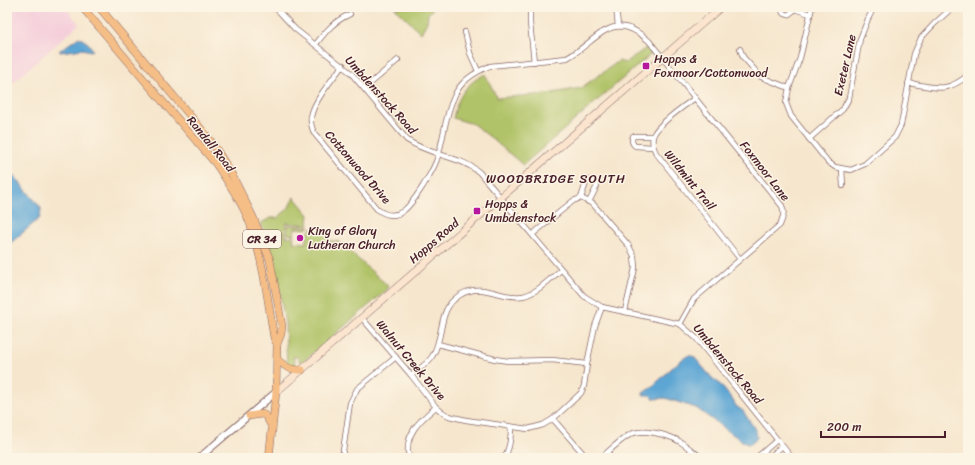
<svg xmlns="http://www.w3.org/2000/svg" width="975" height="465" viewBox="0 0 975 465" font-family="Sriracha,sans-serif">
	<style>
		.built { fill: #f5cfdb }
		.green { fill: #b0c367; stroke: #7d7149 }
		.water { fill: #5da6d4; stroke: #546280 }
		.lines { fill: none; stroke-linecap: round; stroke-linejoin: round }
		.minor-casing { stroke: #866564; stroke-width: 6 }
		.tertiary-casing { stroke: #866564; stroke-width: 8 }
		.secondary-casing { stroke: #866564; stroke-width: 8 }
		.primary-casing { stroke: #866564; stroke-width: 8 }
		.minor { stroke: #fff; stroke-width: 4.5 }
		.tertiary { stroke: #fff; stroke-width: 6 }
		.secondary { stroke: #fbe5cf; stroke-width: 7 }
		.primary { stroke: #f6be87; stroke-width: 7 }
		.poi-dot { fill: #b5179e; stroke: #fcf5e5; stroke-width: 1.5 }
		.labels { text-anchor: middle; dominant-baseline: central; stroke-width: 3; stroke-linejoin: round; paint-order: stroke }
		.shield { fill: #fcf5e5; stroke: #7f5f63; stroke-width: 1 }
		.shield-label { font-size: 11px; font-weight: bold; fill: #4a1f2b }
		.poi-label { font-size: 12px; fill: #4a1f2b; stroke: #fcf5e5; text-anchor: start }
		.street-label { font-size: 12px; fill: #4a1f2b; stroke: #fcf5e5 }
		.neighbourhood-label { font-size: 13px; letter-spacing: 1px; fill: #4a1f2b; stroke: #fcf5e5 }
	</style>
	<rect width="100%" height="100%" fill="#fcf5e5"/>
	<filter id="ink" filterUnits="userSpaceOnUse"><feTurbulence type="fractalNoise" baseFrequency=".025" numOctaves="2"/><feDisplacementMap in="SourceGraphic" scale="8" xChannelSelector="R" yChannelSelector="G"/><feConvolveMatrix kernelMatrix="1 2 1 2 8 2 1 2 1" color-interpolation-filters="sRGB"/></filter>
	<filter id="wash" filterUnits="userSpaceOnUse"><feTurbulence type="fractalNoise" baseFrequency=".012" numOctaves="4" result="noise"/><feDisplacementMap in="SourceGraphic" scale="16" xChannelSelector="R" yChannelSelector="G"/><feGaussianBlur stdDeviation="0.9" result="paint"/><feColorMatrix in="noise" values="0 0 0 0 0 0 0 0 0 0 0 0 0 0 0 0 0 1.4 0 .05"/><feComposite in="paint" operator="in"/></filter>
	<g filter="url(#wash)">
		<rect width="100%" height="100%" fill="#f6e6cd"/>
		<path class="built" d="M7 7H65L79 24 7 88Z"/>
		<g class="green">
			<path d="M394 7H434L428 14 427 22 421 33Z"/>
			<path d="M646 48 651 54 523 165 490 137 473 124 453 118C458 97 465 84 485 74L497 98 547 94 581 88 619 61 625 63Z"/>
			<path d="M294 197 309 215 308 222 309 225 286 223 285 236 294 237 293 242 306 243 308 232 312 228 314 231H322L330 241 339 242 387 285 388 289 305 360 300 362 298 357H293L296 366H287L285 323 278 283 261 223 271 218H277L288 209Z"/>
			<path d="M288 225 310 227 305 229 295 228 294 235 287 234Z"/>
		</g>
		<g class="water">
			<path d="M79 37 88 43 93 50 91 51 82 49 61 52 59 51Z"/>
			<path d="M7 167 41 208 40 218 7 246Z"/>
			<path d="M689 355 694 357 713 379 718 382 732 399 736 406 743 411 756 431 757 437C754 442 751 446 745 443L696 408 665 398 654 399 650 395H643V393C660 383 671 365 689 355Z"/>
		</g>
	</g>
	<g filter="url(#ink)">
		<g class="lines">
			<g class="minor-casing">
				<g id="minor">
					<path d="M275 7 295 29 351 73 407 140C431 156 458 155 479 172L584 296 602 307 680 324 696 338 792 458"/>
					<path d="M530 7V23L534 62"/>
					<path d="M616 7 618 26"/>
					<path d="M781 7 783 13 788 15 793 11 794 7"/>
					<path d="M812 7 800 58 789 88 786 103 791 116 828 162 835 167 851 170 865 164 895 137 901 125 914 54 921 38 934 24 953 7"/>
					<path d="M794 9 810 14"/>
					<path d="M465 32 470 53 478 71"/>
					<path d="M316 44C327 30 333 22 350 14"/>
					<path d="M740 49 743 57 761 77 789 88"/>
					<path d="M343 65C333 78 313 102 311 117 310 122 312 128 314 133L377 209C399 226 412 203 423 186 429 176 435 167 438 156 444 137 445 115 454 97 460 81 475 72 490 66L567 58C598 41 612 7 649 41L782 206C785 213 783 217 780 225L694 299 680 324"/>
					<path d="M908 83C935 87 946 94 968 75"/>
					<path d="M365 88 398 60"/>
					<path d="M695 98C684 106 659 123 654 134 651 140 653 147 656 153L740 259"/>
					<path d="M809 139 843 109 849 98 860 39 868 19 874 7"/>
					<path d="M653 147 635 146C632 143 631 141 633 136H653"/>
					<path d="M842 169 843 186"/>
					<path d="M581 198 587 180H592L595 182 597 186 589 202"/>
					<path d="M533 234 573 201 581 198 593 204 629 246 634 256 635 268 625 311"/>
					<path d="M362 318 411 375 436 407 442 412 449 416 466 420 528 429 543 425 553 419 581 393 584 386 587 364 595 326 602 307"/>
					<path d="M438 344 495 359 508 361 552 360 587 364"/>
					<path d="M411 375C419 369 429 363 433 355 445 334 437 309 460 295 483 281 501 300 523 296 537 293 550 279 561 270"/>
					<path d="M553 419 587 458"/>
					<path d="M342 458 350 403 357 389 396 357"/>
					<path d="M409 458C403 435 420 420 436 407"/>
					<path d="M504 458C510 449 511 437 511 427"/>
					<path d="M601 458C610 450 620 440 631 434 643 428 668 435 679 441 687 446 695 453 702 458"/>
					<path d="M689 458 694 452"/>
					<path d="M756 458 777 440"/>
					<path d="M769 458 782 446"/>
				</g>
			</g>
			<g class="tertiary-casing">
				<path id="tertiary" d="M199 458 276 392"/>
			</g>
			<g class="secondary-casing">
				<path id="secondary" d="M276 392 721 7"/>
			</g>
			<g class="primary-casing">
				<g id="primary">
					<path d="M82 7 216 164C230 185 246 208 253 232 264 266 268 302 274 338L277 344"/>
					<path d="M99 7 202 130 213 144 231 173 253 217 270 260 282 326 281 334 277 344 276 392 269 458"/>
					<path d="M277 359C285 367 290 370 302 370"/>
					<path d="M249 416 262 414 266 416 272 427"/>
				</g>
			</g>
			<use href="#minor" class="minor"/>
			<use href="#tertiary" class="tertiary"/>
			<use href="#secondary" class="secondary"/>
			<use href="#primary" class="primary"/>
		</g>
	</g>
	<g class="poi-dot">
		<rect x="642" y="62" width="8" height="8" rx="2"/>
		<rect x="473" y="207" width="8" height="8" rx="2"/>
		<circle cx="300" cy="238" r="4"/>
	</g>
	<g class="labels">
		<rect class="shield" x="243" y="230" width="38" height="18" rx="3"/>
		<g class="shield-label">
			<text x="262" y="239">CR 34</text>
		</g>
		<g class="poi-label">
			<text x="654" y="59">Hopps &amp;<tspan x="654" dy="14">Foxmoor/Cottonwood</tspan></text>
			<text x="485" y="204">Hopps &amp;<tspan x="485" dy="14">Umbdenstock</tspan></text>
			<text x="308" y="231">King of Glory<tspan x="308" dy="14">Lutheran Church</tspan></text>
		</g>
		<g class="street-label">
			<text transform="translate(845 65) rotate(-77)">Exeter Lane</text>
			<text transform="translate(381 95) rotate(48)">Umbdenstock Road</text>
			<text transform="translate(211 144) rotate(51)">Randall Road</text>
			<text transform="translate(358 167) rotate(49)">Cottonwood Drive</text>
			<text transform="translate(765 171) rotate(52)">Foxmoor Lane</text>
			<text transform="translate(690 180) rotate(51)">Wildmint Trail</text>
			<text transform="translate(434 241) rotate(-41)">Hopps Road</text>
			<text transform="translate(411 360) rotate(50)">Walnut Creek Drive</text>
			<text transform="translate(728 364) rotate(50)">Umbdenstock Road</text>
		</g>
		<g class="neighbourhood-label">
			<text x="556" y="178">WOODBRIDGE SOUTH</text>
		</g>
	</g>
	<rect width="975" height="465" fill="none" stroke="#fcf5e5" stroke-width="24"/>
	<path d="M821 431v6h124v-6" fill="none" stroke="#4a1f2b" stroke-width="2"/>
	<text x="827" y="431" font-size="12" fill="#4a1f2b" stroke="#fcf5e5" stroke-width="3" paint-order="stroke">200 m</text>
</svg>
